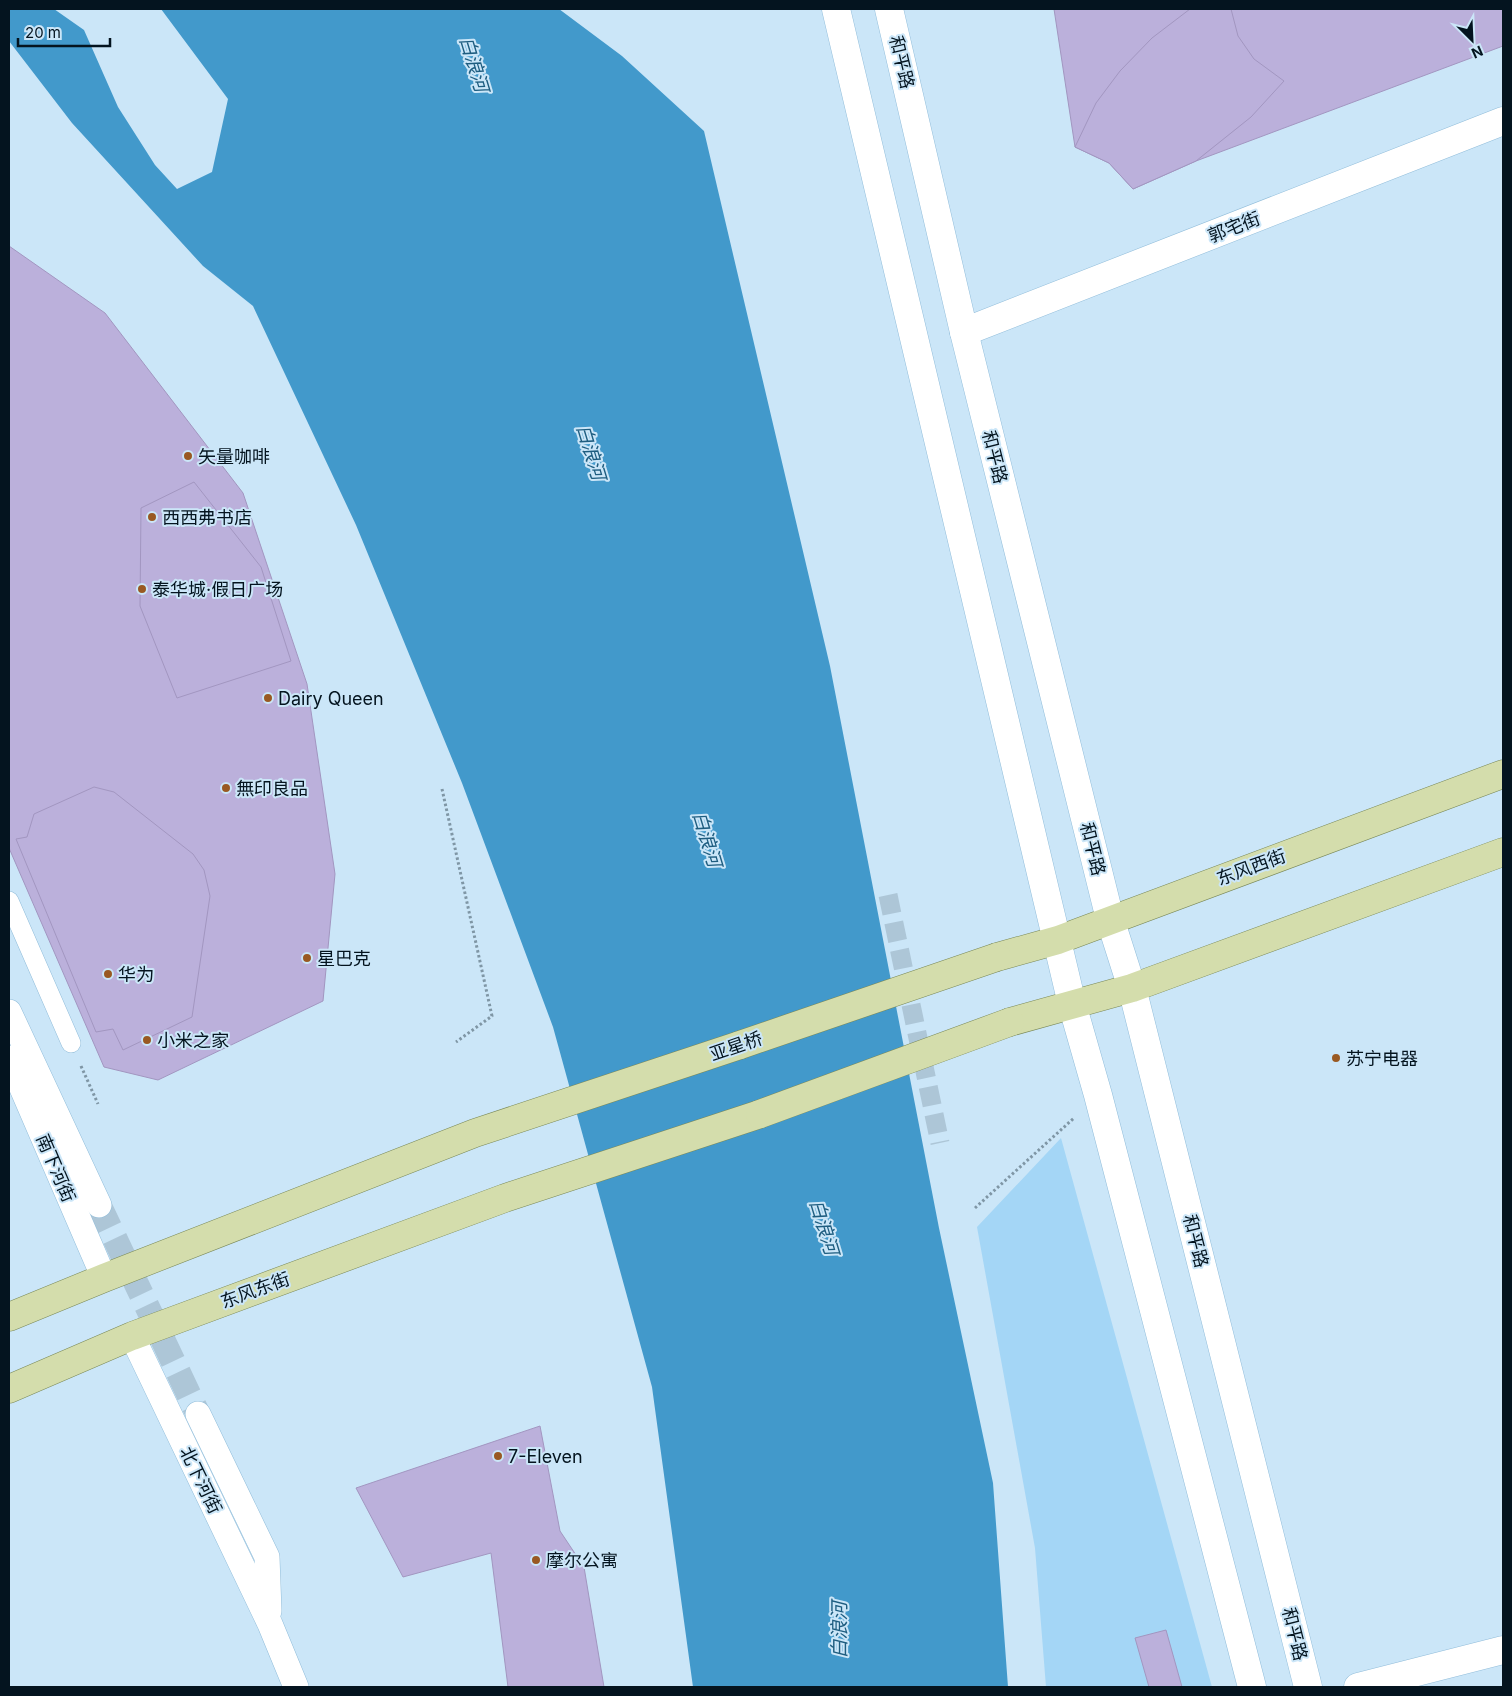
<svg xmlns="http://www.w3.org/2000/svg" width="1512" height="1696" viewBox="0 0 1512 1696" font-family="Inter,'Noto Sans SC',sans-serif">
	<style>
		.green { fill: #a4d6f6 }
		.water { fill: #4299cb }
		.building { fill: #bbb0db; stroke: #a296c0 }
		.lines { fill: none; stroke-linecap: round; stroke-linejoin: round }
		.pedestrian-tunnel { stroke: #adc6d7; stroke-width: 19; stroke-dasharray: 19 9; stroke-linecap: butt }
		.minor-tunnel { stroke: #adc6d7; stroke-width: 25; stroke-dasharray: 25 12; stroke-linecap: butt }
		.pedestrian-casing { stroke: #91bdda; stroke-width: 20 }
		.minor-casing { stroke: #91bdda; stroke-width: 26 }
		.tertiary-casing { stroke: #91bdda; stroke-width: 29 }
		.secondary-casing { stroke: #91bdda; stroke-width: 29 }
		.primary-casing { stroke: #798857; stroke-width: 29 }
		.path { stroke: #7f96a5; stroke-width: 3; stroke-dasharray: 2.5 2.5; stroke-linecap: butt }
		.pedestrian { stroke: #fff; stroke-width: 19 }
		.minor { stroke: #fff; stroke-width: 25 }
		.tertiary { stroke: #fff; stroke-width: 28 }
		.secondary { stroke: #fff; stroke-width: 28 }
		.primary { stroke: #d4ddac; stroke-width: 28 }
		.primary-bridge-casing { stroke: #798857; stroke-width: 29; stroke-linecap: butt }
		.primary-bridge { stroke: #d4ddac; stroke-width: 28 }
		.poi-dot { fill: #995922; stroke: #cbe6f8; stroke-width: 2 }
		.labels { text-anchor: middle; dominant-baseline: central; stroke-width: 4; stroke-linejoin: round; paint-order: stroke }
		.street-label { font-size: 18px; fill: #04141f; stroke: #cbe6f8 }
		.poi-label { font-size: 18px; fill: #04141f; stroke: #cbe6f8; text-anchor: start }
		.water-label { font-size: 19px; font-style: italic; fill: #1e5d80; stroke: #cbe6f8 }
	</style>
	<rect width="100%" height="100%" fill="#cbe6f8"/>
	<path class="green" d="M1061 1138 1212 1687H1046L1035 1548 977 1227Z"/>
	<path class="water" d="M9 9H54L84 30 118 107 155 165 177 189 212 172 228 99 161 9H559L622 56 704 131 830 666 939 1228 993 1483 1008 1687H693L652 1387 553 1027 462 783 356 525 253 306 203 266 72 123 9 41Z"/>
	<g class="building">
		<path d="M1054 9H1503V46L1196 161 1133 189 1109 163 1075 147Z"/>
		<path d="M1190 9H1231L1238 36 1254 59 1284 81 1251 117 1196 161 1133 189 1109 163 1075 147 1096 103 1120 71 1152 38Z"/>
		<path d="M9 246 105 313 243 493 307 684 335 874 323 1001 158 1080 104 1067 9 848Z"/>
		<path d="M194 482 261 567 291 661 177 698 140 606 141 508Z"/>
		<path d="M94 787 114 792 193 854 204 870 210 896 192 1017 123 1050 113 1029 96 1032 16 839 27 837 34 814Z"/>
		<path d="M540 1426 560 1531 584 1567 604 1687H508L491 1553 403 1577 356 1488Z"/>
		<path d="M1166 1630 1182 1687H1149L1135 1638Z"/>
	</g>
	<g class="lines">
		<path class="pedestrian-tunnel" d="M888 895 940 1143"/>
		<path class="minor-tunnel" d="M99 1205 198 1414"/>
		<g class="pedestrian-casing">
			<path id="pedestrian" d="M9 901 71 1043"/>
		</g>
		<g class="minor-casing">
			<g id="minor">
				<path d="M9 1012 99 1205"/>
				<path d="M9 1058 104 1278"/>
				<path d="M132 1336 270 1624 296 1687"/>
				<path d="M198 1414 267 1557 269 1611"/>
			</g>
		</g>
		<g class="tertiary-casing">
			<g id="tertiary">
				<path d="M964 332 1503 121"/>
				<path d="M1358 1687 1503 1650"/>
			</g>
		</g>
		<g class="secondary-casing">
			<g id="secondary">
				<path d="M836 9 1072 1004 1098 1095 1252 1687"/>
				<path d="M889 9 964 332 1110 919 1132 988 1308 1687"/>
			</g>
		</g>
		<g class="primary-casing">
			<g id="primary">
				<path d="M997 957 1058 940 1503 774"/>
				<path d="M1010 1022 1132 988 1503 852"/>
				<path d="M9 1317 104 1278 475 1133 740 1045"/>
				<path d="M9 1389 132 1336 505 1198 760 1114"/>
			</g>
		</g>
		<g class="path">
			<path d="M442 789 492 1016 456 1042"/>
			<path d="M81 1066 98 1104"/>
			<path d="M975 1208 1074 1118"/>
		</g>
		<use href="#pedestrian" class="pedestrian"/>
		<use href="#minor" class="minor"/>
		<use href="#tertiary" class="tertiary"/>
		<use href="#secondary" class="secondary"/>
		<use href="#primary" class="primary"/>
		<g class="primary-bridge-casing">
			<g id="primary-bridge">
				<path d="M740 1045 997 957"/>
				<path d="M760 1114 1010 1022"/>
			</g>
		</g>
		<use href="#primary-bridge" class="primary-bridge"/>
	</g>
	<g class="poi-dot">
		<circle cx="188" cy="456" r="5"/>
		<circle cx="152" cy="517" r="5"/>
		<circle cx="142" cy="589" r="5"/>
		<circle cx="268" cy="698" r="5"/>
		<circle cx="226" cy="788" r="5"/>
		<circle cx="307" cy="958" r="5"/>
		<circle cx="108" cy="974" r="5"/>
		<circle cx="147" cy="1040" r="5"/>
		<circle cx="1336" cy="1058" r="5"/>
		<circle cx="498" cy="1456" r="5"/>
		<circle cx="536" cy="1560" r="5"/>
	</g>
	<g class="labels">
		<g class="street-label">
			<text transform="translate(902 62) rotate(77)">和平路</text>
			<text transform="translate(1234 227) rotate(-21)">郭宅街</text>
			<text transform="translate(995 457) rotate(76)">和平路</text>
			<text transform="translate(1093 849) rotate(76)">和平路</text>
			<text transform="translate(1251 867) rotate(-20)">东风西街</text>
			<text transform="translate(736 1046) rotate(-19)">亚星桥</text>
			<text transform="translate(56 1168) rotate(67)">南下河街</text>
			<text transform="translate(1196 1241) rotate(76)">和平路</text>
			<text transform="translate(255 1290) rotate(-20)">东风东街</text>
			<text transform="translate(201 1480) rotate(64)">北下河街</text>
			<text transform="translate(1295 1634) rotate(76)">和平路</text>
		</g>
		<g class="poi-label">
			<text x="198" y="456">矢量咖啡</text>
			<text x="162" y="517">西西弗书店</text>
			<text x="152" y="589">泰华城·假日广场</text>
			<text x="278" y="698">Dairy Queen</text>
			<text x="236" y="788">無印良品</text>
			<text x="317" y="958">星巴克</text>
			<text x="118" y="974">华为</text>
			<text x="157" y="1040">小米之家</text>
			<text x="1346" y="1058">苏宁电器</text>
			<text x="508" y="1456">7-Eleven</text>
			<text x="546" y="1560">摩尔公寓</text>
		</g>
		<g class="water-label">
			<text transform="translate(474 64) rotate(73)">白浪河</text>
			<text transform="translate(591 452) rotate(73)">白浪河</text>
			<text transform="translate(707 839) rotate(73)">白浪河</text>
			<text transform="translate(824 1227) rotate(73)">白浪河</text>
			<text transform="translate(839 1630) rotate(-90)">白浪河</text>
		</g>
	</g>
	<rect width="1512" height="1696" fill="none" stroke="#04141f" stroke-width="20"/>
	<g transform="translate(1472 40) rotate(156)" stroke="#cbe6f8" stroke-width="4" paint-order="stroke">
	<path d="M0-4L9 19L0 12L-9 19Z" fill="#04141f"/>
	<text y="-8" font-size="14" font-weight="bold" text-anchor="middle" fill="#04141f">N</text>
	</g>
	<path d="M18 38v8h92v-8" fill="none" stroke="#04141f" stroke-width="2.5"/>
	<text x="25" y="38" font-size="15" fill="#04141f" stroke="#cbe6f8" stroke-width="4" paint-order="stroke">20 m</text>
</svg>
